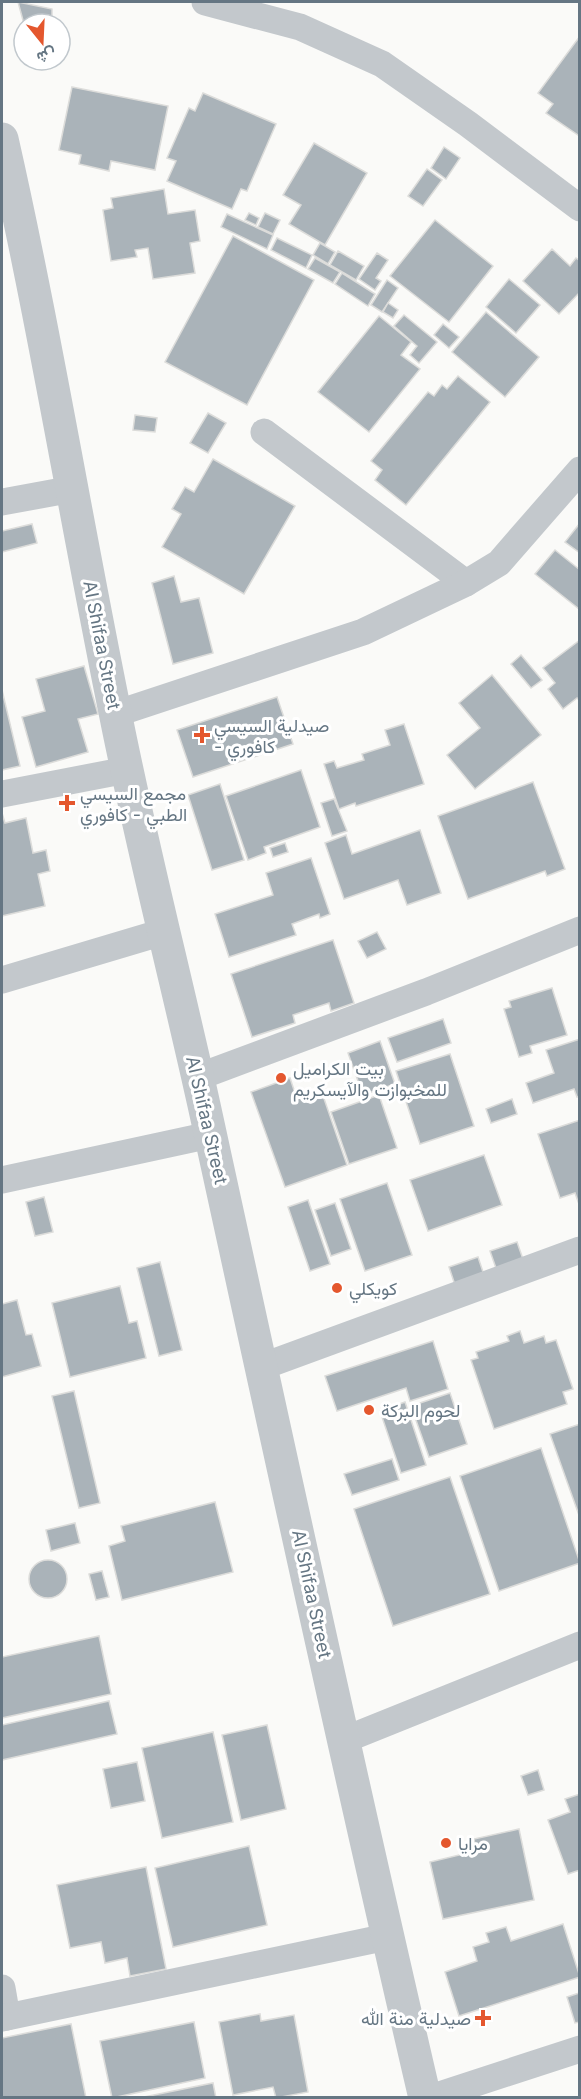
<svg xmlns="http://www.w3.org/2000/svg" width="581" height="2099" viewBox="0 0 581 2099" font-family="Inter,Vazirmatn,sans-serif">
	<style>
		.building { fill: #aab3b9; stroke: #dcdcda; stroke-width: 1.5 }
		.lines { fill: none; stroke-linecap: round; stroke-linejoin: round }
		.minor { stroke: #c3c8cc; stroke-width: 27 }
		.tertiary { stroke: #c3c8cc; stroke-width: 33 }
		.poi-dot { fill: #e4572e; stroke: #fff; stroke-width: 2 }
		.labels { text-anchor: middle; dominant-baseline: central; stroke-width: 6; stroke-linejoin: round; paint-order: stroke }
		.street-label { font-size: 18px; fill: #657683; stroke: #fff }
		.poi-label { font-size: 18px; fill: #657683; stroke: #fff; text-anchor: start }
	</style>
	<rect width="100%" height="100%" fill="#fafaf8"/>
	<g class="building">
		<path d="M18 2 52 9V24H24Z"/>
		<path d="M580 36V133L578 135 546 113 553 104 538 93Z"/>
		<path d="M72 87 168 106 155 170 111 161 109 171 79 164 81 155 59 150Z"/>
		<path d="M203 93 276 124 247 191 241 189 232 209 167 181 176 161 167 158 189 108 195 111Z"/>
		<path d="M314 143 367 173 325 245 289 224 301 205 283 195Z"/>
		<path d="M444 147 460 158 446 179 431 168Z"/>
		<path d="M427 169 442 180 423 206 408 196Z"/>
		<path d="M164 189 168 214 195 210 200 241 190 243 195 273 153 279 148 248 135 250 137 257 111 261 103 210 113 208 111 198Z"/>
		<path d="M249 213 259 218 256 225 245 220Z"/>
		<path d="M265 213 280 220 273 234 258 227Z"/>
		<path d="M227 214 273 235 267 249 221 227Z"/>
		<path d="M435 220 493 266 449 322 390 276Z"/>
		<path d="M233 236 314 280 247 405 165 362Z"/>
		<path d="M277 238 312 255 306 268 271 250Z"/>
		<path d="M320 243 335 252 328 264 313 255Z"/>
		<path d="M552 249 570 266 576 258 580 261V292L559 314 523 281Z"/>
		<path d="M338 251 364 266 356 280 330 265Z"/>
		<path d="M377 253 388 260 376 278 381 281 375 290 359 279Z"/>
		<path d="M315 258 340 272 333 283 308 269Z"/>
		<path d="M342 273 375 294 368 306 335 284Z"/>
		<path d="M509 279 540 305 516 333 486 307Z"/>
		<path d="M387 280 398 288 382 312 371 305Z"/>
		<path d="M388 303 398 310 393 318 383 312Z"/>
		<path d="M486 312 539 357 505 397 452 352Z"/>
		<path d="M404 315 437 342 419 363 410 355 417 346 394 326Z"/>
		<path d="M379 316 411 342 401 355 420 369 369 432 318 392Z"/>
		<path d="M443 324 459 337 449 348 434 335Z"/>
		<path d="M458 376 490 402 406 505 375 480 382 470 371 461 428 392 434 396 442 385 447 389Z"/>
		<path d="M208 413 226 423 208 453 190 443Z"/>
		<path d="M135 415 157 418 155 432 133 430Z"/>
		<path d="M213 459 295 506 244 594 162 547 181 514 172 509 185 487 194 492Z"/>
		<path d="M580 523V553L565 542Z"/>
		<path d="M32 524 37 543 2 552V531Z"/>
		<path d="M555 550 580 570 579 609 535 574Z"/>
		<path d="M174 576 181 602 199 598 213 653 173 664 152 583Z"/>
		<path d="M580 640V701L577 698 563 709 548 689 555 683 543 668Z"/>
		<path d="M521 655 542 680 531 688 511 664Z"/>
		<path d="M84 666 98 714 78 719 88 752 36 767 22 717 45 711 36 679Z"/>
		<path d="M492 675 541 735 475 789 447 755 480 728 459 703Z"/>
		<path d="M2 690 20 766 2 770Z"/>
		<path d="M277 697 293 744 193 777 177 730Z"/>
		<path d="M404 724 424 784 356 806 355 803 339 809 324 764 334 761 337 768 364 760 362 754 390 745 385 730Z"/>
		<path d="M301 770 320 827 264 847 266 853 248 860 226 796Z"/>
		<path d="M533 782 565 869 547 876 545 871 468 899 438 816Z"/>
		<path d="M220 784 244 860 212 870 188 795Z"/>
		<path d="M334 799 347 831 332 836 321 803Z"/>
		<path d="M2 813 5 823 26 818 33 853 46 850 50 871 38 874 45 906 2 916Z"/>
		<path d="M420 830 441 893 407 905 398 880 344 899 325 843 346 835 352 854Z"/>
		<path d="M285 843 288 852 273 857 270 848Z"/>
		<path d="M311 858 330 914 320 918 319 914 292 924 296 935 229 957 215 914 273 895 266 873Z"/>
		<path d="M377 932 386 949 367 958 358 941Z"/>
		<path d="M333 940 354 1003 331 1011 329 1003 293 1015 295 1023 252 1037 231 974Z"/>
		<path d="M552 988 567 1035 530 1046 532 1053 519 1057 504 1009 511 1007 509 1001Z"/>
		<path d="M443 1019 451 1043 397 1062 388 1038Z"/>
		<path d="M580 1039V1096L577 1097 574 1089 533 1103 526 1083 554 1073 546 1050Z"/>
		<path d="M380 1041 395 1084 363 1095 348 1053Z"/>
		<path d="M450 1054 474 1126 420 1144 396 1071Z"/>
		<path d="M290 1078 297 1099 321 1090 347 1165 285 1187 251 1092Z"/>
		<path d="M379 1095 397 1148 349 1164 331 1112Z"/>
		<path d="M512 1099 517 1114 491 1123 486 1109Z"/>
		<path d="M580 1120V1207L575 1193 560 1198 538 1134Z"/>
		<path d="M484 1155 502 1205 428 1231 410 1180Z"/>
		<path d="M387 1183 412 1255 365 1271 340 1199Z"/>
		<path d="M44 1197 53 1232 35 1236 26 1202Z"/>
		<path d="M308 1200 330 1264 310 1271 288 1207Z"/>
		<path d="M335 1203 351 1249 331 1256 315 1210Z"/>
		<path d="M517 1242 524 1262 497 1271 490 1251Z"/>
		<path d="M478 1257 484 1275 455 1285 449 1267Z"/>
		<path d="M160 1262 182 1350 159 1356 137 1268Z"/>
		<path d="M120 1286 129 1323 137 1321 146 1358 70 1377 52 1303Z"/>
		<path d="M17 1300 26 1335 32 1334 41 1366 2 1377V1304Z"/>
		<path d="M520 1331 524 1343 544 1336 546 1343 556 1340 573 1389 563 1392 567 1404 494 1429 471 1360 478 1358 476 1352 509 1341 507 1336Z"/>
		<path d="M433 1341 448 1389 410 1401 406 1388 337 1411 325 1376Z"/>
		<path d="M74 1391 100 1503 79 1508 52 1396Z"/>
		<path d="M450 1393 467 1444 429 1457 411 1406Z"/>
		<path d="M405 1402 426 1465 401 1473 380 1411Z"/>
		<path d="M580 1424V1518L550 1434Z"/>
		<path d="M541 1448 580 1563 499 1591 460 1476Z"/>
		<path d="M392 1459 399 1480 352 1495 344 1474Z"/>
		<path d="M450 1477 490 1594 393 1626 354 1509Z"/>
		<path d="M215 1502 233 1572 122 1600 109 1546 125 1541 121 1526Z"/>
		<path d="M75 1523 80 1543 51 1551 46 1530Z"/>
		<circle cx="48" cy="1579" r="19"/>
		<path d="M102 1571 109 1597 96 1600 89 1574Z"/>
		<path d="M99 1636 111 1694 2 1718V1657Z"/>
		<path d="M109 1701 117 1734 2 1760V1725Z"/>
		<path d="M267 1725 286 1809 241 1820 222 1735Z"/>
		<path d="M213 1732 233 1822 162 1838 142 1748Z"/>
		<path d="M137 1762 145 1801 111 1808 103 1769Z"/>
		<path d="M538 1770 544 1790 528 1795 521 1776Z"/>
		<path d="M580 1794V1870L568 1874 548 1820 570 1812 565 1799Z"/>
		<path d="M519 1829 534 1900 443 1919 430 1862 476 1851 474 1839Z"/>
		<path d="M249 1846 267 1925 173 1947 155 1868Z"/>
		<path d="M146 1867 166 1969 130 1976 127 1958 105 1963 101 1942 70 1948 57 1885Z"/>
		<path d="M563 1924 580 1977 459 2016 445 1972 477 1961 473 1947 489 1942 486 1933 506 1927 511 1941Z"/>
		<path d="M579 1993 580 2022 575 2023 567 1997Z"/>
		<path d="M260 2014 261 2021 294 2015 308 2092 276 2098 273 2087 233 2095 219 2022Z"/>
		<path d="M194 2022 205 2078 112 2098 100 2041Z"/>
		<path d="M71 2024 86 2098H2V2038Z"/>
		<path d="M213 2083 216 2098 144 2097Z"/>
	</g>
	<g class="lines">
		<g class="minor">
			<path d="M205 2 300 27 382 64 468 124 580 208"/>
			<path d="M264 432 466 583"/>
			<path d="M2 502 73 489"/>
			<path d="M115 714 363 632 466 583 499 563 580 470"/>
			<path d="M2 794 127 770"/>
			<path d="M2 980 163 932"/>
			<path d="M198 1077 426 992 580 930"/>
			<path d="M2 1180 210 1135"/>
			<path d="M261 1367 580 1250"/>
			<path d="M344 1740 580 1645"/>
			<path d="M2 1988 7 2017"/>
			<path d="M2 2018 387 1937"/>
			<path d="M430 2098 580 2049"/>
		</g>
		<path class="tertiary" d="M2 139C45 329 76 521 115 712 141 844 175 974 204 1105 276 1436 348 1767 425 2098"/>
	</g>
	<g class="poi-dot">
		<path d="M199 726h6v6h6v6h-6v6h-6v-6h-6v-6h6z"/>
		<path d="M64 794h6v6h6v6h-6v6h-6v-6h-6v-6h6z"/>
		<circle cx="281" cy="1078" r="6"/>
		<circle cx="337" cy="1288" r="6"/>
		<circle cx="369" cy="1410" r="6"/>
		<circle cx="446" cy="1843" r="6"/>
		<path d="M480 2009h6v6h6v6h-6v6h-6v-6h-6v-6h6z"/>
	</g>
	<g class="labels">
		<g class="street-label">
			<text transform="translate(102 645) rotate(79)">Al Shifaa Street</text>
			<text transform="translate(207 1120) rotate(77)">Al Shifaa Street</text>
			<text transform="translate(312 1594) rotate(78)">Al Shifaa Street</text>
		</g>
		<g class="poi-label">
			<text x="214" y="725">صيدلية السيسي<tspan x="214" dy="21">- كافوري</tspan></text>
			<text x="80" y="793">مجمع السيسي<tspan x="80" dy="21">الطبي - كافوري</tspan></text>
			<text x="293" y="1068">بيت الكراميل<tspan x="293" dy="21">للمخبوازت والآيسكريم</tspan></text>
			<text x="349" y="1288">كويكلي</text>
			<text x="381" y="1410">لحوم البركة</text>
			<text x="458" y="1843">مرايا</text>
			<text x="471" y="2018" text-anchor="end">صيدلية منة الله</text>
		</g>
	</g>
	<rect width="581" height="2099" fill="none" stroke="#657683" stroke-width="6"/>
	<g transform="translate(42 42) rotate(162)"><circle r="28" fill="#ffffff" stroke="#c1c8cd" stroke-width="1.5"/>
	<path d="M0-4.5L10 22L0 15L-10 22Z" fill="#e4572e"/>
	<text y="-9" font-size="16" font-weight="bold" text-anchor="middle" fill="#657683">ش</text>
	</g>
</svg>
